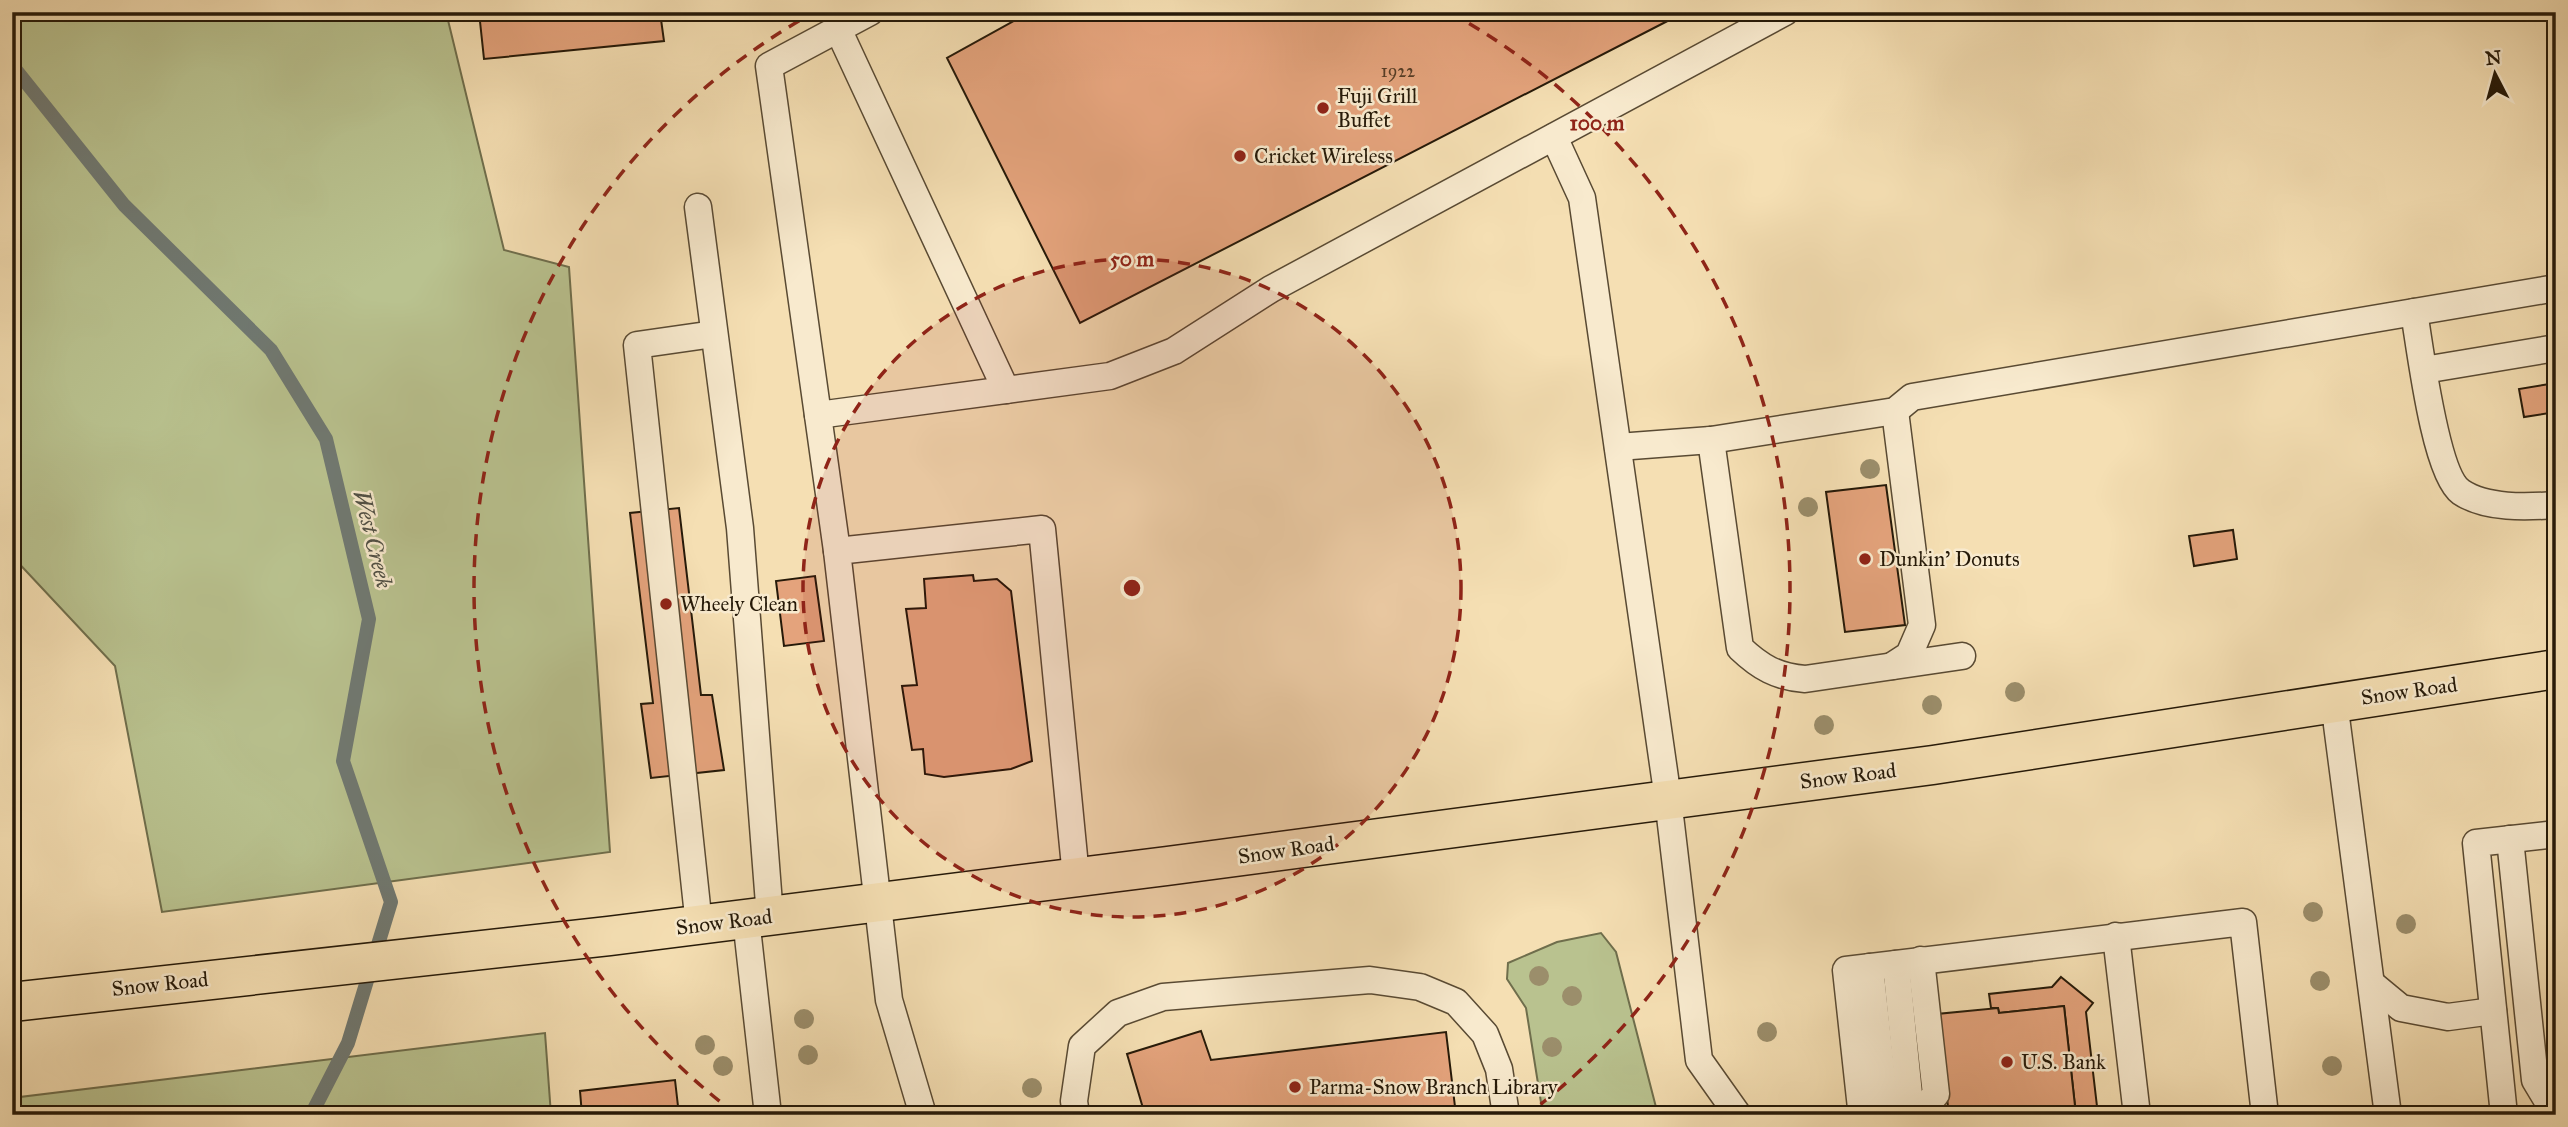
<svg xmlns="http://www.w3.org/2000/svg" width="2568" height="1127" viewBox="0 0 2568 1127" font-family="'IM FELL Great Primer',serif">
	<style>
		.green { fill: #b9c28f; stroke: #6f6e4c; stroke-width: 2 }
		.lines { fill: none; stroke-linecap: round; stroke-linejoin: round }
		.stream { stroke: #707972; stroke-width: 14 }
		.building { fill: #e4a37c; stroke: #251908; stroke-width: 2 }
		.service-casing { stroke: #594a33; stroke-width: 29 }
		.primary-casing { stroke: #251908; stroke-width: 41 }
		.service { stroke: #f8eace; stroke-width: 26 }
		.primary { stroke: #f5dfb3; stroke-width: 38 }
		.tree { fill: #9b8e6b }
		.ring { fill: none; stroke: #8f2418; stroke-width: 3.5; stroke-dasharray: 12 9 }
		.poi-dot { fill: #8f2418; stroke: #f8eace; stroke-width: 2.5 }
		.labels { text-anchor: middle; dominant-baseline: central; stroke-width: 5; stroke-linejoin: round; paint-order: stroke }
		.number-label { font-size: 18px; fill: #553c25 }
		.poi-label { font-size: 21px; fill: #251908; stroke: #f8eace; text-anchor: start }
		.street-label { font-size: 21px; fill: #251908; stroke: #f8eace }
		.water-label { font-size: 23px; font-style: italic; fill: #515146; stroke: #f8eace }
		.centre { fill: #8f2418; stroke: #f8eace; stroke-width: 3.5 }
		.ring-label { font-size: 21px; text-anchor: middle; font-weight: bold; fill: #8f2418; stroke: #f8eace; stroke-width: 5; stroke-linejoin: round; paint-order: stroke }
	</style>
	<rect width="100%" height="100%" fill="#f5dfb3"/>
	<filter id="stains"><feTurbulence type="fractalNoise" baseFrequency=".00286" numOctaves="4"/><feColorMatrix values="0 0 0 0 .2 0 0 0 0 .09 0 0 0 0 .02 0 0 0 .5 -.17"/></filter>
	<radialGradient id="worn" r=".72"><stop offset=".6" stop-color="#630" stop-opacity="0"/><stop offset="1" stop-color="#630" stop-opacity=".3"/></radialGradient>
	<g class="green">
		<path d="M12 12H446L504 250 569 267 610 852 162 912 115 666 12 556Z"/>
		<path d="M1601 933 1616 952 1658 1115H1543L1526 1008 1507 979 1508 963 1557 942Z"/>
		<path d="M545 1033 551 1115H12V1098Z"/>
	</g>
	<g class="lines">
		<path class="stream" d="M12 65 124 205 271 350 326 439 369 619 343 761 391 902 348 1043 311 1115"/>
	</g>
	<g class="building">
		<path d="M479 12H660L664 41 484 59Z"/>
		<path d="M1030 12H1685L1080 323 947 58Z"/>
		<path d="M2556 383V412L2524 417 2519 389Z"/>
		<path d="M2552 412H2556V435Z"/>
		<path d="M1886 485 1905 625 1845 632 1826 492Z"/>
		<path d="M679 508 701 695H712L724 770 651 778 641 704 653 703 630 513Z"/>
		<path d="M2233 530 2237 559 2194 566 2189 536Z"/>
		<path d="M973 575 974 581 997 579 1011 591 1032 761 1011 769 944 777 925 774 923 749 912 750 902 686 917 685 906 609 926 608 924 579Z"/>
		<path d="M815 576 824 641 784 646 776 581Z"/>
		<path d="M2061 977 2093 1003 2086 1012 2098 1115H2076L2064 1006 1999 1013 1998 1008H1991L1989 994 2052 987Z"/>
		<path d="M2064 1006 2076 1115H1949L1937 1014 1998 1008 1999 1013Z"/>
		<path d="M1201 1031 1211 1060 1446 1032 1456 1115H1145L1127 1054Z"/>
		<path d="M675 1080 679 1115H582L580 1091Z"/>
	</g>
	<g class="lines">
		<g class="service-casing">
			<g id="service">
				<path d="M838 29 1006 390"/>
				<path d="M1554 137 1582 198 1668 799 1699 1060 1738 1115"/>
				<path d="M698 207 740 528 770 917"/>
				<path d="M2414 312C2420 347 2435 474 2461 492 2486 509 2527 507 2556 505"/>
				<path d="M2424 370 2556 348"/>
				<path d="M818 415 1110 376 1174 351 1271 289 1785 12"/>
				<path d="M1711 440 1740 648C1760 667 1777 677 1805 679L1962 656"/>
				<path d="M1618 447 1711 440 1895 411 1912 397 2556 288"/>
				<path d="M837 551 769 66 870 12"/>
				<path d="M1892 666 1909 655 1922 625 1895 411"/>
				<path d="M2334 702 2388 1115"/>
				<path d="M2510 839 2535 1080 2556 1115"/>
				<path d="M746 919 768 1115"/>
				<path d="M699 925 637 345 714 334"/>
				<path d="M2116 936 2137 1115"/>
				<path d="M1896 964 1911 1115"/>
				<path d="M1870 967 1886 1115"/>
				<path d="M2372 984 2401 1008 2448 1017 2493 1011"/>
				<path d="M923 1115 889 1000 837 551 1042 529 1076 877"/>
				<path d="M1076 1115 1074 1101 1082 1046 1118 1013 1163 997 1370 980 1420 987 1456 1002 1485 1034 1499 1069 1506 1115"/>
				<path d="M1866 1115 1861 1108 1846 970 2243 922 2265 1115"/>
				<path d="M1918 1115 1936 1094 1921 960"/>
				<path d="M2504 1115 2476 843 2556 834"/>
			</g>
		</g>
		<g class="primary-casing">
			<path id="primary" d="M12 1002 609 936 1167 866 1933 765 2556 669"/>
		</g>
		<use href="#service" class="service"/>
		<use href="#primary" class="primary"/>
	</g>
	<g class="tree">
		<circle cx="1870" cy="469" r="10"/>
		<circle cx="1808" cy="507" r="10"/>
		<circle cx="2015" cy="692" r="10"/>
		<circle cx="1932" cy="705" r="10"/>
		<circle cx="1824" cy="725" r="10"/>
		<circle cx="2313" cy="912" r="10"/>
		<circle cx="2406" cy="924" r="10"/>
		<circle cx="1539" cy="976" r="10"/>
		<circle cx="2320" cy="981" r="10"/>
		<circle cx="1572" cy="996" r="10"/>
		<circle cx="804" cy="1019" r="10"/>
		<circle cx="1767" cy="1032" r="10"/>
		<circle cx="705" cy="1045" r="10"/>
		<circle cx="1552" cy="1047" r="10"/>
		<circle cx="808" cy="1055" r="10"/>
		<circle cx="723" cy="1066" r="10"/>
		<circle cx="2332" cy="1066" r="10"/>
		<circle cx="1032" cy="1088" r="10"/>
	</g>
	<circle cx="1132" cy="588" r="329" fill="#8f2418" fill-opacity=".12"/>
	<g class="ring">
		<circle cx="1132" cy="588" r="329"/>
		<path d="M736 1114A658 658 0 0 1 813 13M1451 13A658 658 0 0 1 1528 1114"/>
	</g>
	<g class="poi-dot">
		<circle cx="1323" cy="108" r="7"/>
		<circle cx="1240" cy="156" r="7"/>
		<circle cx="1865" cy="559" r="7"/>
		<circle cx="666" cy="604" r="7"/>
		<circle cx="2007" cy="1062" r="7"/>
		<circle cx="1295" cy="1087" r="7"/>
	</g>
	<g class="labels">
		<g class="number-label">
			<text x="1398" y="71">1922</text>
		</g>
		<g class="poi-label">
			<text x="1337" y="96">Fuji Grill<tspan x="1337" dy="24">Buffet</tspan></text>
			<text x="1254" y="156">Cricket Wireless</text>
			<text x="1879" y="559">Dunkin' Donuts</text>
			<text x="680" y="604">Wheely Clean</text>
			<text x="2021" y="1062">U.S. Bank</text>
			<text x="1309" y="1087">Parma-Snow Branch Library</text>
		</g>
		<g class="street-label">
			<text transform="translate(2409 691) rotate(-8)">Snow Road</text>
			<text transform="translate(1848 776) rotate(-7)">Snow Road</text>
			<text transform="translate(1286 850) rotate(-8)">Snow Road</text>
			<text transform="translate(724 922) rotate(-7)">Snow Road</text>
			<text transform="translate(160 984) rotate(-6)">Snow Road</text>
		</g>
		<g class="water-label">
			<text transform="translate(373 539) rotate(76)">West Creek</text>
		</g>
	</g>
	<circle cx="1132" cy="588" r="10" class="centre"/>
	<g class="ring-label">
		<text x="1597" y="130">100 m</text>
		<text x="1132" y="266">50 m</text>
	</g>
	<rect width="2568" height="1127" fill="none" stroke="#f5dfb3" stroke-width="42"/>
	<rect x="14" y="14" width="2540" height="1099" fill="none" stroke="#251908" stroke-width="3.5"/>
	<rect x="21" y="21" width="2526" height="1085" fill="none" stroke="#251908" stroke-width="2"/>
	<g transform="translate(2495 74) rotate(354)" stroke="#f8eace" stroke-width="5" paint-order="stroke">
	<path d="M0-5L12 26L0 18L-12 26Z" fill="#251908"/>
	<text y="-10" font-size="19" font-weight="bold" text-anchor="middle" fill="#251908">N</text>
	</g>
	<rect width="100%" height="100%" filter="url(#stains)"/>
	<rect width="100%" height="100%" fill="url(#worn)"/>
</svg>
